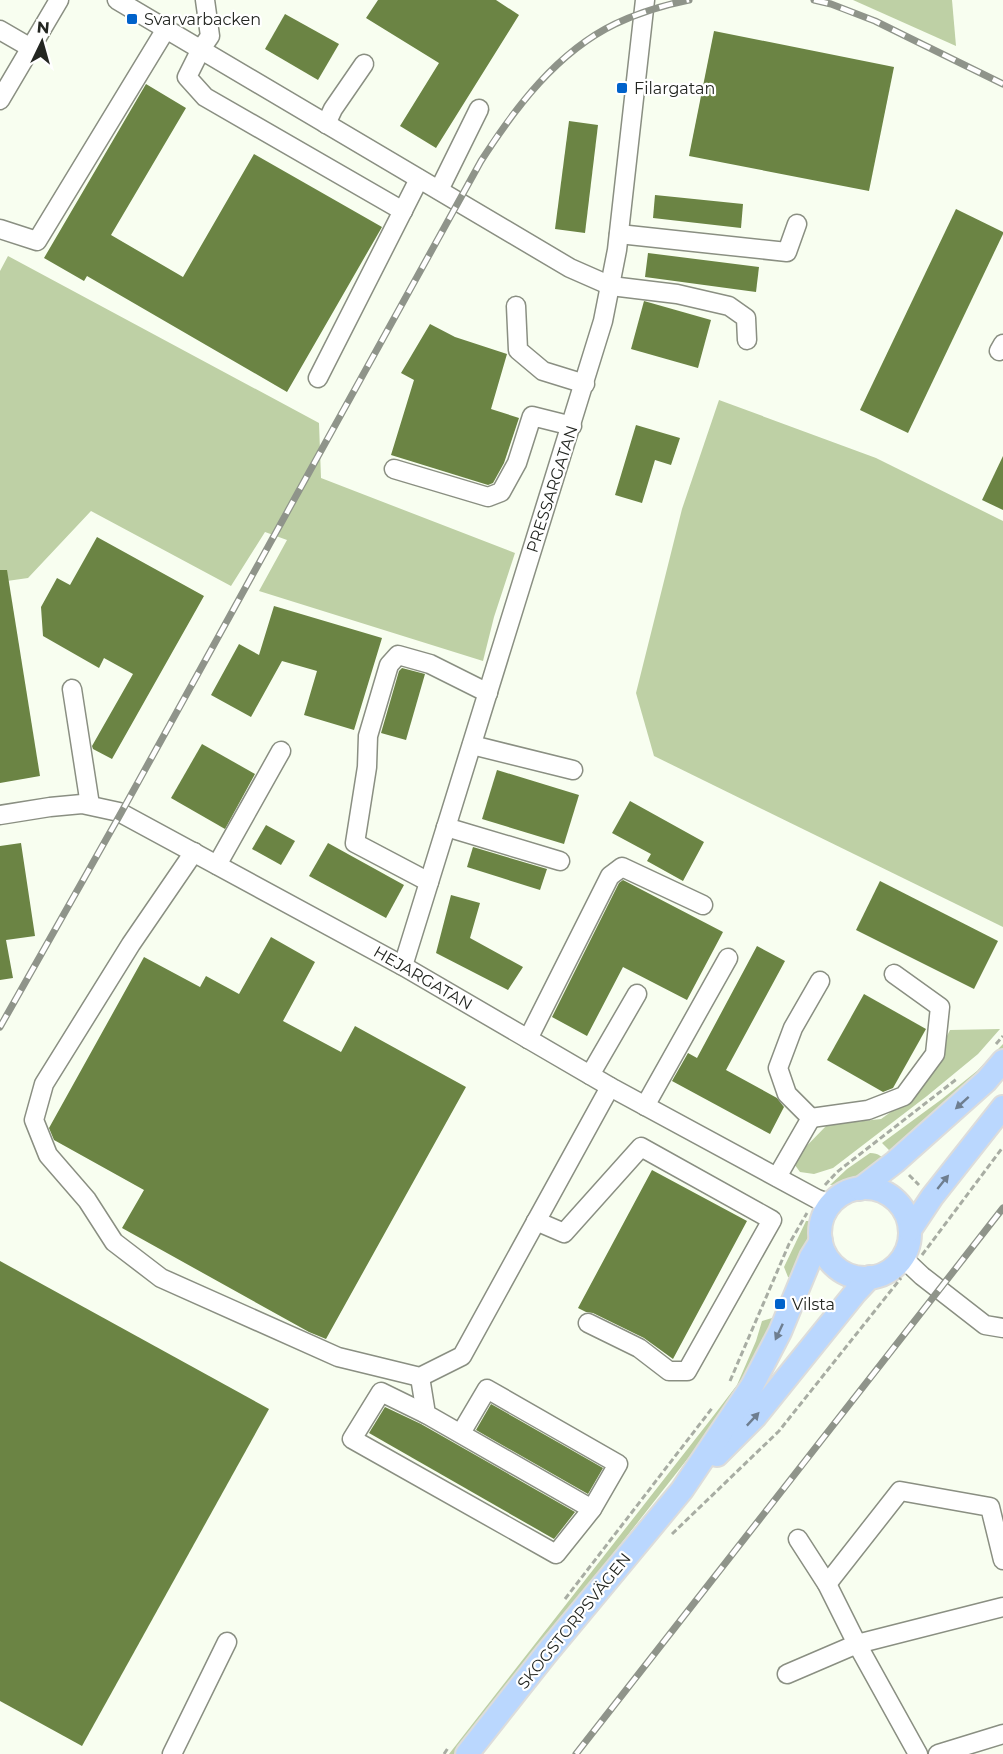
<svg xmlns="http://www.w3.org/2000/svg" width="1003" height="1754" viewBox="0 0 1003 1754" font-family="Montserrat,sans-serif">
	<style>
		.green { fill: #bed0a5 }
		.building { fill: #6b8444 }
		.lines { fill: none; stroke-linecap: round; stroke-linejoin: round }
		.minor-casing { stroke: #8a8f82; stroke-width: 21 }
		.major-casing { stroke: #dcdcdb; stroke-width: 26 }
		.path { stroke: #a8ada3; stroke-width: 3; stroke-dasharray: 6 3; stroke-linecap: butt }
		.minor { stroke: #fff; stroke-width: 18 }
		.major { stroke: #bad7fe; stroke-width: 22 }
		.rail-casing { stroke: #8f948a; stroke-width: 7 }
		.rail { stroke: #fff; stroke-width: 4.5; stroke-dasharray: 14; stroke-linecap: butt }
		.oneway { fill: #6e7e90 }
		.poi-dot { fill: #0062ca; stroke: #fff; stroke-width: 2 }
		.labels { text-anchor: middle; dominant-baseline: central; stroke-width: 4.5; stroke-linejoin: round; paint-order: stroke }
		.poi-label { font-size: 16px; fill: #232621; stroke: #fff; text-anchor: start }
		.street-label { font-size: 16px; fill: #232621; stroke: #fff }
	</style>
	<rect width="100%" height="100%" fill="#f8fef0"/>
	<g class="green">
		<path d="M853 0H952L956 46Z"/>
		<path d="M8 256 319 423 321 478 515 553 494 617 483 661 259 591 287 540 265 532 231 586 91 511 28 578 0 582V271Z"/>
		<path d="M719 400 876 458 1003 521V927L654 756 636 693 682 509Z"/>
		<path d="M1000 1029 978 1054 927 1096 833 1168 814 1174 800 1172 792 1161 827 1125 881 1119 905 1102 930 1070 950 1030Z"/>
		<path d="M1003 1044V1051L895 1156 882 1143 942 1099 977 1071Z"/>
		<path d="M870 1153C879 1153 882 1157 887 1162L843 1184 830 1185 847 1169Z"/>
		<path d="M806 1221H809C813 1241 801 1260 793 1279L788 1277 784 1267Z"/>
		<path d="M772 1318 776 1320 739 1389 700 1443 456 1754H449L711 1419 737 1385 756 1341 762 1321Z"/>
	</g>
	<g class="building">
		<path d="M378 0H496L519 15 436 148 400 126 439 63 366 18Z"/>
		<path d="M285 14 339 44 318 80 265 49Z"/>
		<path d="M714 31 894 67 869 191 689 156Z"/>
		<path d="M146 84 186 108 111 235 183 277 254 154 382 227 287 392 87 276 84 281 44 258Z"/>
		<path d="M569 121 598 125 585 233 555 229Z"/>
		<path d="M655 195 743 204 741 228 653 218Z"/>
		<path d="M956 209 1003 232V234L908 433 860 410Z"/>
		<path d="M648 253 759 267 756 292 645 277Z"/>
		<path d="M644 301 711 320 698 368 631 349Z"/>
		<path d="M430 324 455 337 507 354 491 409 519 418 504 463 493 483 488 485 391 455 414 380 401 373Z"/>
		<path d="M636 425 680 438 671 465 655 460 642 503 615 495Z"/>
		<path d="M1003 456V510L982 500Z"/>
		<path d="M97 537 204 596 112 759 93 749 92 746 133 674 104 658 99 668 43 636 41 607 57 578 70 585Z"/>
		<path d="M0 570H7L40 776 0 783Z"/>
		<path d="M274 606 382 638 354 730 304 715 317 671 282 661 251 717 211 695 239 644 259 655Z"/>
		<path d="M402 668 425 674 406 740 381 733 399 671Z"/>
		<path d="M202 744 255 774 225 829 171 798Z"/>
		<path d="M497 770 579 795 564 844 482 819Z"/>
		<path d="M630 801 704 842 683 881 647 861 651 854 612 833Z"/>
		<path d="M266 825 295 841 281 865 252 849Z"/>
		<path d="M21 843 35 936 6 940 13 978 0 980V846Z"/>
		<path d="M328 843 404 885 386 918 309 876Z"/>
		<path d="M473 847 547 869 540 890 467 867Z"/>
		<path d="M623 880 723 932 687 1000 623 967 587 1036 552 1017 619 883Z"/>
		<path d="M880 881 998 941 974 989 856 930Z"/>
		<path d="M451 895 480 903 470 938 523 967 508 990 436 953Z"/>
		<path d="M271 937 315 962 283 1021 341 1052 355 1026 466 1087 326 1339 309 1332 122 1228 144 1190 54 1140 49 1128 144 957 200 987 206 976 239 994Z"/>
		<path d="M757 946 785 961 726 1070 777 1098 784 1107 770 1134 672 1081 688 1053 697 1058Z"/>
		<path d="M864 994 926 1029 893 1088 883 1092 827 1060Z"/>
		<path d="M652 1170 747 1221 673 1359 644 1338 593 1313 586 1312 578 1308Z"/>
		<path d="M0 1261 269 1409 82 1746 0 1701Z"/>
		<path d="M491 1404 603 1468 588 1494 476 1430Z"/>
		<path d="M385 1407 421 1424 575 1512 554 1539 369 1433Z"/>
	</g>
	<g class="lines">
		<g class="minor-casing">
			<g id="minor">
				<path d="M117 0 570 268 611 286 677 294 729 306 746 318 747 340"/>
				<path d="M205 0 210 36 201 49 187 77 205 97 403 211"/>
				<path d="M0 30 31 48"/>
				<path d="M0 100 59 0"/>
				<path d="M326 124 333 109 364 64"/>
				<path d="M439 190 479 109"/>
				<path d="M0 229 37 241 166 29"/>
				<path d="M619 234 787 252 797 224"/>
				<path d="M516 306 518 350 543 371 585 384"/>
				<path d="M999 351 1003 344"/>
				<path d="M318 378 419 179"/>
				<path d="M394 469 488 497 501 492 517 463 532 416 572 426"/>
				<path d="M72 689 90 805"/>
				<path d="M472 745 573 770"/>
				<path d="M0 815 50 807 82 804 119 812 403 966 614 1089 817 1199 831 1204"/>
				<path d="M446 827 560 861"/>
				<path d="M194 852 131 944 44 1084 34 1120 48 1155 87 1200 114 1242 161 1278 338 1357 420 1377 462 1356 610 1087"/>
				<path d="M217 865 281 751"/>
				<path d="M429 882 355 843 367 767 368 736 389 665 398 655 430 664 488 693"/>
				<path d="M403 966 603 321 617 250 645 0"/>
				<path d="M528 1039 610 876 622 867 703 905"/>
				<path d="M590 1075 637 994"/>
				<path d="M645 1106 728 958"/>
				<path d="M811 1118 868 1110 904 1096 935 1054 940 1007 894 974"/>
				<path d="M777 1177 811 1118 787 1094 778 1068 793 1028 820 981"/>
				<path d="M536 1221 564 1233 641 1147 772 1220 687 1371H669L639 1348 588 1323"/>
				<path d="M903 1258 922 1276 985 1325 1003 1328"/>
				<path d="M420 1377 426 1414 592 1509 618 1464 487 1389 461 1433"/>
				<path d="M426 1414 381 1392 352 1439 556 1554 592 1509"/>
				<path d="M798 1539 827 1584 857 1644 918 1754"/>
				<path d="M827 1584 900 1491 990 1507 1003 1560"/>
				<path d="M787 1674 857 1644 1003 1607"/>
				<path d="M172 1754 227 1642"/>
				<path d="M938 1754 1003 1734"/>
			</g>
		</g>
		<g class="major-casing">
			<g id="major">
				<circle cx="865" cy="1233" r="45"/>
				<path d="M860 1189 895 1162 986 1081 1003 1061"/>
				<path d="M910 1230 932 1197 1003 1107"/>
				<path d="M717 1455 755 1417 855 1293 870 1277"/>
				<path d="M467 1754 546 1654 682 1490 752 1386 780 1332 811 1257 821 1241"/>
			</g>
		</g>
		<g class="path">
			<path d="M996 1044 1003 1036"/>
			<path d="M909 1175 919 1185"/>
			<path d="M825 1185 837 1172 958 1078"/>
			<path d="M922 1255 1003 1147"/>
			<path d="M730 1381 789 1244 807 1213"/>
			<path d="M672 1534 779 1431 901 1278"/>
			<path d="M565 1599 713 1407"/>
			<path d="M444 1754 448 1748"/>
		</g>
		<use href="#minor" class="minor"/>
		<use href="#major" class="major"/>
		<g class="rail-casing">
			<g id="rail">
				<path d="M814 0 831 4 875 21 1003 84"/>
				<path d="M0 1027 121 813 481 161C515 108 557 52 615 24 638 13 664 5 689 0"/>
				<path d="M576 1754 1003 1208"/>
			</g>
		</g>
		<use href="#rail" class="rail"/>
	</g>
	<defs><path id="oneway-solid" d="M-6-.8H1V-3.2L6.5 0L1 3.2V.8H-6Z" transform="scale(1.5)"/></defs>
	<g class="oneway">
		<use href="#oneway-solid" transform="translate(962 1103) rotate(138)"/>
		<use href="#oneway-solid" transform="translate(943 1182) rotate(-51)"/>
		<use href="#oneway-solid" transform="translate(779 1332) rotate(115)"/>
		<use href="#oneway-solid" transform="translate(753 1419) rotate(-47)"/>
	</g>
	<g class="poi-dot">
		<rect x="126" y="13" width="12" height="12" rx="3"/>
		<rect x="616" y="82" width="12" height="12" rx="3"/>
		<rect x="774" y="1298" width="12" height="12" rx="3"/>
	</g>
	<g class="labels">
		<g class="poi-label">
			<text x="144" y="19">Svarvarbacken</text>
			<text x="634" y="88">Filargatan</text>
			<text x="792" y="1304">Vilsta</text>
		</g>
		<g class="street-label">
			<text transform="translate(552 489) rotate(-72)">PRESSARGATAN</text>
			<text transform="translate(423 978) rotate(30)">HEJARGATAN</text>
			<text transform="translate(574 1621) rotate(-51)">SKOGSTORPSVÄGEN</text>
		</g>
	</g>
	<g transform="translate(42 42) rotate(5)" stroke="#ffffff" stroke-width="4.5" paint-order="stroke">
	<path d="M0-4.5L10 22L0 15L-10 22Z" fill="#232621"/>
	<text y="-9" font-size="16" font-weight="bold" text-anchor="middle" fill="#232621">N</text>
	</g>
</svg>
